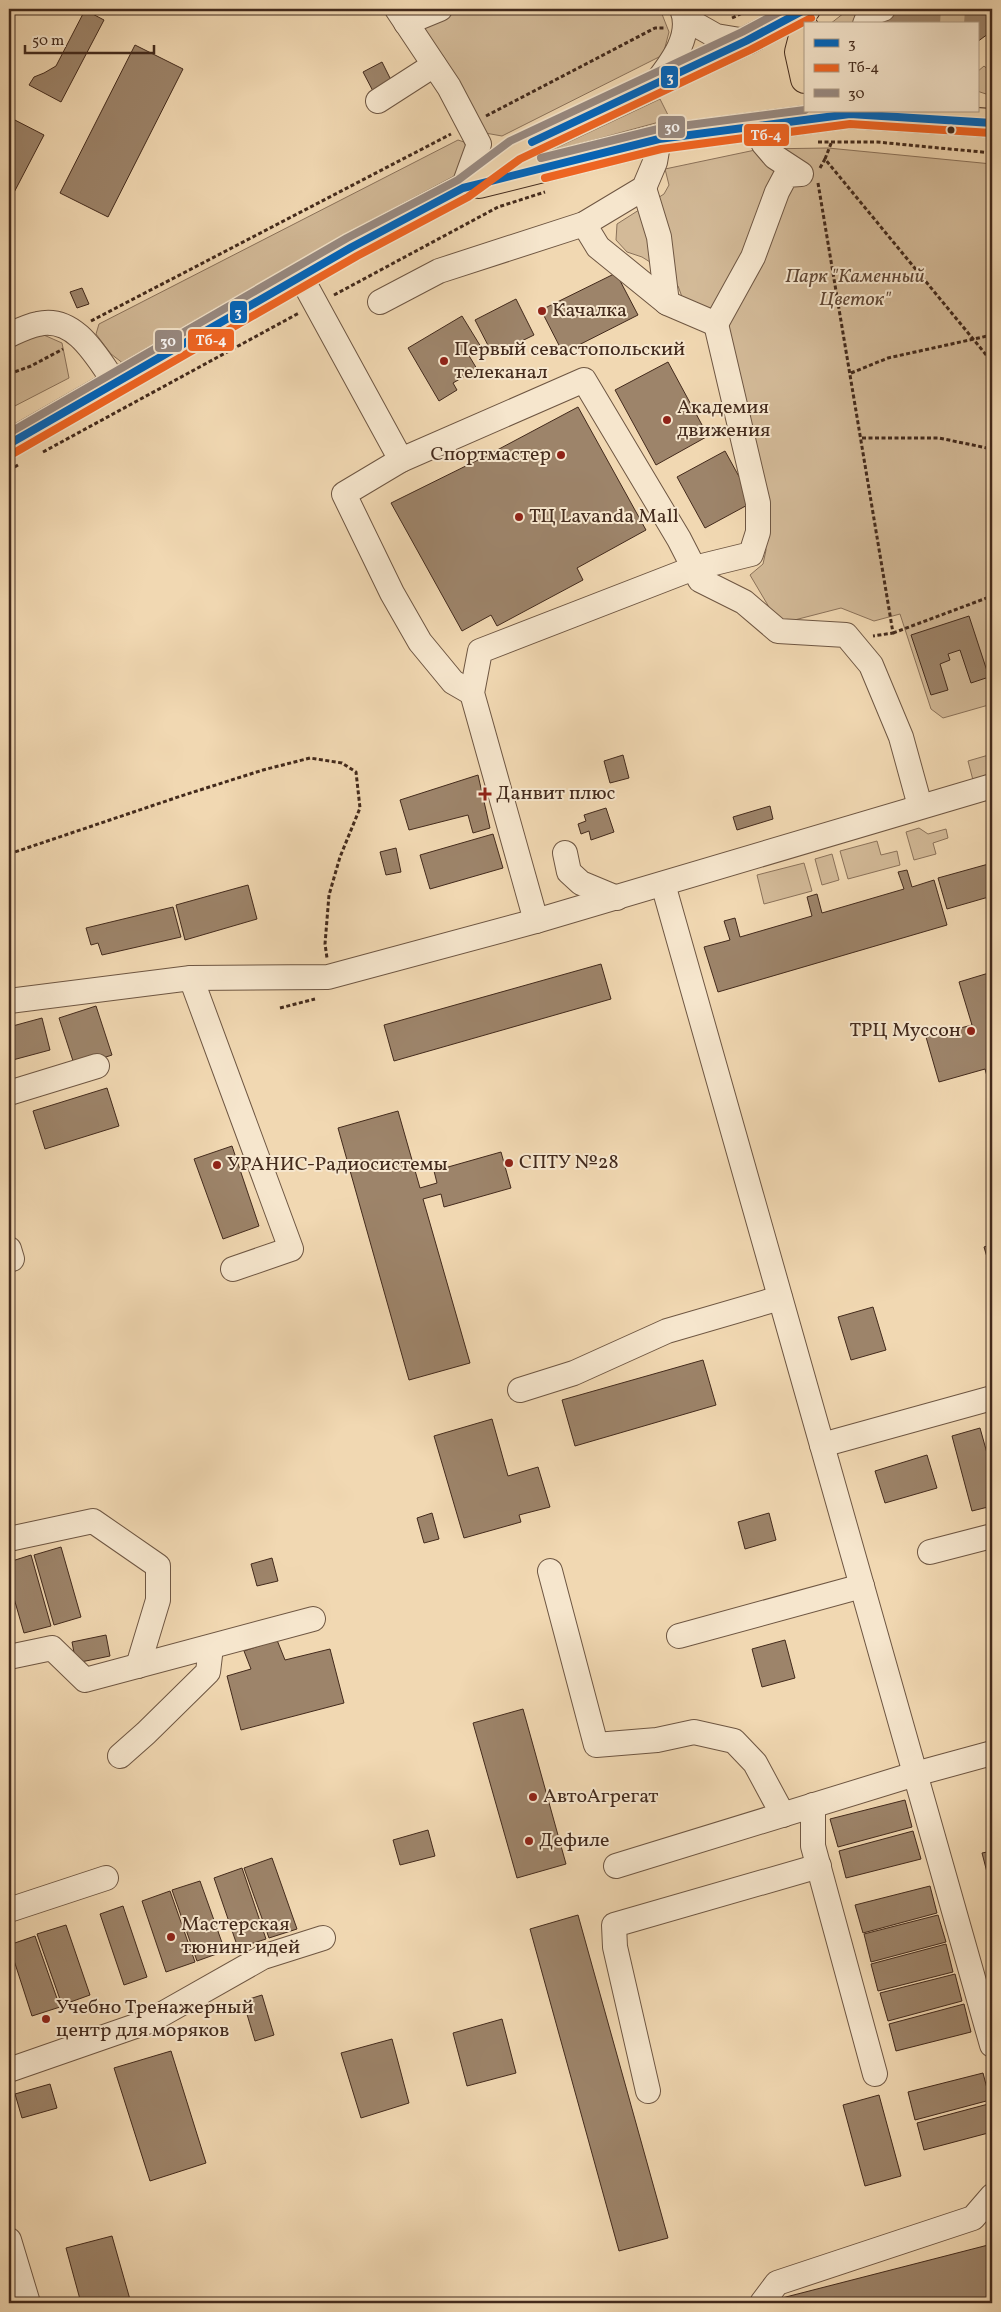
<svg xmlns="http://www.w3.org/2000/svg" width="1001" height="2312" viewBox="0 0 1001 2312" font-family="Vollkorn,serif">
	<style>
		.green { fill: #d3ba98; stroke: #8b725a }
		.building { fill: #9d846a; stroke: #432a1c }
		.lines { fill: none; stroke-linecap: round; stroke-linejoin: round }
		.minor-tunnel { stroke: #ceb594; stroke-width: 24; stroke-dasharray: 24 12; stroke-linecap: butt }
		.minor-casing { stroke: #6e5642; stroke-width: 26 }
		.major-casing { stroke: #432a1c; stroke-width: 30 }
		.path { stroke: #432a1c; stroke-width: 3; stroke-dasharray: 4 2.5; stroke-linecap: butt }
		.minor { stroke: #f6e6cd; stroke-width: 24 }
		.major { stroke: #f1d8b2; stroke-width: 28 }
		.bus-1-casing { stroke: #f6e6cd; stroke-width: 11 }
		.bus-2-casing { stroke: #f6e6cd; stroke-width: 11 }
		.bus-3-casing { stroke: #f6e6cd; stroke-width: 11 }
		.bus-1 { stroke: #0065bd; stroke-width: 8 }
		.bus-2 { stroke: #f26522; stroke-width: 8 }
		.bus-3 { stroke: #988a82; stroke-width: 8 }
		.bus-dot { fill: #432a1c; stroke: #f6e6cd; stroke-width: 2 }
		.poi-dot { fill: #8f2418; stroke: #f6e6cd; stroke-width: 2 }
		.labels { text-anchor: middle; dominant-baseline: central; stroke-width: 4; stroke-linejoin: round; paint-order: stroke }
		.park-label { font-size: 20px; font-style: italic; fill: #604735; stroke: #f6e6cd }
		.poi-label { font-size: 20px; fill: #432a1c; stroke: #f6e6cd; text-anchor: start }
		.line-badge { stroke: #f6e6cd; stroke-width: 2 }
		.badge-label { font-size: 14px; text-anchor: middle; font-weight: bold; fill: #fff }
	</style>
	<rect width="100%" height="100%" fill="#f1d8b2"/>
	<filter id="stains"><feTurbulence type="fractalNoise" baseFrequency=".004" numOctaves="4"/><feColorMatrix values="0 0 0 0 .2 0 0 0 0 .09 0 0 0 0 .02 0 0 0 .5 -.17"/></filter>
	<radialGradient id="worn" r=".72"><stop offset=".6" stop-color="#630" stop-opacity="0"/><stop offset="1" stop-color="#630" stop-opacity=".3"/></radialGradient>
	<g class="green">
		<path d="M459 9H660L669 32 663 55 502 136 485 133 422 25Z"/>
		<path d="M849 9H861L856 24H830Z"/>
		<path d="M984 66 992 73V96L977 91V72Z"/>
		<path d="M660 99 670 119 543 154Z"/>
		<path d="M458 140 464 142 468 151 454 179 124 364 111 354 96 334 99 324Z"/>
		<path d="M828 148 992 164V704L943 718 931 709 900 614 874 621 841 608 779 624 750 575 763 564 766 550 739 376 722 324 685 305 678 286 666 278 658 267 642 257 627 252 616 240 617 224 664 194 669 185 665 169 760 149Z"/>
		<path d="M37 332 62 343 69 378 9 409V346Z"/>
		<path d="M992 754V779L974 784 968 761Z"/>
		<path d="M919 828 928 834 946 829 948 838 933 843 936 854 914 860 906 832Z"/>
		<path d="M877 841 881 855 897 851 900 865 848 879 840 851Z"/>
		<path d="M832 854 839 880 822 885 815 859Z"/>
		<path d="M804 863 812 891 764 904 757 875Z"/>
	</g>
	<g class="building">
		<path d="M948 9 946 24H878L887 15 902 10Z"/>
		<path d="M948 9H986L992 14V31L977 42V24H946Z"/>
		<path d="M85 10 104 20 61 102 29 85 34 77 44 73 56 66Z"/>
		<path d="M135 45 183 69 108 217 60 193Z"/>
		<path d="M382 62 393 84 374 93 363 72Z"/>
		<path d="M9 117 44 135 9 202Z"/>
		<path d="M616 273 638 315 563 353 541 310Z"/>
		<path d="M82 288 89 304 77 308 70 292Z"/>
		<path d="M516 299 534 335 493 355 475 320Z"/>
		<path d="M462 316 481 347 468 354 477 369 453 383 457 390 439 401 408 348Z"/>
		<path d="M668 362 708 436 656 465 615 390Z"/>
		<path d="M578 407 646 530 577 568 583 580 497 626 491 615 462 631 391 503 484 457Z"/>
		<path d="M725 451 753 502 705 528 677 477Z"/>
		<path d="M969 616 989 677 971 683 960 650 948 654 950 660 940 664 948 690 931 695 911 635Z"/>
		<path d="M623 755 629 778 610 783 604 761Z"/>
		<path d="M478 775 490 828 473 833 468 815 409 830 400 800Z"/>
		<path d="M770 806 773 819 737 830 733 817Z"/>
		<path d="M606 808 614 832 591 840 589 831 581 834 578 824 586 821 584 815Z"/>
		<path d="M493 834 503 868 430 889 420 855Z"/>
		<path d="M396 848 401 872 386 875 380 852Z"/>
		<path d="M992 863V896L947 909 938 878Z"/>
		<path d="M907 870 912 887 934 880 947 925 718 992 704 947 730 940 724 921 735 918 740 937 812 916 807 897 817 894 822 913 904 889 898 872Z"/>
		<path d="M248 885 257 919 185 940 176 905Z"/>
		<path d="M173 907 181 937 102 955 98 943 91 945 86 928Z"/>
		<path d="M601 964 611 999 394 1061 384 1025Z"/>
		<path d="M992 972V1094L985 1069 939 1082 926 1037 972 1025 959 982Z"/>
		<path d="M96 1006 112 1055 75 1067 59 1018Z"/>
		<path d="M42 1018 50 1050 9 1061V1027Z"/>
		<path d="M107 1088 119 1126 45 1149 33 1111Z"/>
		<path d="M398 1111 420 1188 437 1183 434 1171 501 1152 511 1188 444 1207 441 1194 423 1199 470 1363 409 1380 338 1128Z"/>
		<path d="M232 1146 259 1226 223 1239 194 1159Z"/>
		<path d="M992 1244V1274L984 1247Z"/>
		<path d="M873 1307 886 1350 851 1360 838 1317Z"/>
		<path d="M703 1360 716 1405 575 1446 562 1400Z"/>
		<path d="M492 1419 508 1476 538 1467 550 1507 519 1515 521 1522 464 1538 434 1436Z"/>
		<path d="M980 1428 992 1471V1506L972 1511 952 1436Z"/>
		<path d="M927 1455 937 1488 885 1503 875 1471Z"/>
		<path d="M432 1513 439 1539 424 1543 417 1518Z"/>
		<path d="M769 1513 776 1540 745 1549 738 1522Z"/>
		<path d="M61 1547 81 1617 54 1625 34 1555Z"/>
		<path d="M31 1555 51 1626 24 1633 9 1581V1562Z"/>
		<path d="M272 1558 278 1581 257 1586 251 1564Z"/>
		<path d="M106 1635 110 1656 76 1663 72 1642Z"/>
		<path d="M277 1640 285 1660 330 1649 344 1703 241 1730 227 1676 251 1669 244 1651Z"/>
		<path d="M785 1640 795 1678 762 1687 752 1649Z"/>
		<path d="M523 1709 566 1864 517 1878 473 1723Z"/>
		<path d="M905 1800 912 1827 838 1847 830 1819Z"/>
		<path d="M428 1830 435 1856 400 1865 393 1840Z"/>
		<path d="M913 1831 921 1859 846 1878 839 1851Z"/>
		<path d="M992 1851V1880H989L982 1853Z"/>
		<path d="M272 1858 297 1929 269 1938 244 1868Z"/>
		<path d="M242 1868 266 1939 238 1948 214 1878Z"/>
		<path d="M200 1881 225 1951 197 1961 172 1890Z"/>
		<path d="M930 1886 937 1913 863 1933 855 1905Z"/>
		<path d="M170 1891 195 1962 166 1972 142 1901Z"/>
		<path d="M123 1906 147 1977 124 1985 100 1914Z"/>
		<path d="M578 1915 668 2238 619 2251 530 1929Z"/>
		<path d="M938 1915 946 1942 871 1962 864 1934Z"/>
		<path d="M66 1925 90 1995 62 2005 37 1934Z"/>
		<path d="M35 1936 60 2007 32 2016 9 1945Z"/>
		<path d="M946 1944 953 1972 878 1991 871 1964Z"/>
		<path d="M955 1974 962 2001 888 2021 880 1993Z"/>
		<path d="M262 1995 274 2035 255 2041 243 2001Z"/>
		<path d="M964 2004 971 2032 896 2051 889 2024Z"/>
		<path d="M502 2019 516 2073 467 2086 453 2033Z"/>
		<path d="M392 2039 409 2103 361 2118 341 2053Z"/>
		<path d="M171 2051 206 2163 150 2181 114 2068Z"/>
		<path d="M983 2073 990 2100 915 2120 908 2092Z"/>
		<path d="M50 2084 57 2108 22 2118 15 2094Z"/>
		<path d="M879 2095 901 2176 865 2186 843 2105Z"/>
		<path d="M992 2103V2132L924 2150 917 2123Z"/>
		<path d="M112 2236 131 2303H81L66 2248Z"/>
		<path d="M992 2244V2303H784L782 2298Z"/>
	</g>
	<g class="lines">
		<path class="minor-tunnel" d="M952 24 953 9"/>
		<g class="minor-casing">
			<g id="minor">
				<path d="M397 9 449 87 479 144 463 188"/>
				<path d="M686 19 716 36 746 41"/>
				<path d="M406 23 440 9"/>
				<path d="M865 24 869 14 883 9"/>
				<path d="M655 84C671 63 693 36 682 9"/>
				<path d="M378 101 434 65"/>
				<path d="M644 188 659 237 667 303 716 324 753 257 777 192 786 175 801 174 775 157 763 143"/>
				<path d="M584 224 598 247 667 303"/>
				<path d="M301 277 401 460 584 380 679 539 700 580 744 602 778 631 846 635 871 665 901 737 920 806"/>
				<path d="M380 302 439 271 584 224 644 188 655 162 659 139"/>
				<path d="M9 335C18 331 28 326 38 324 75 315 97 357 115 383"/>
				<path d="M401 460 344 494 392 593 420 642 453 682 472 693"/>
				<path d="M565 853 569 872 581 883 617 898"/>
				<path d="M663 884 992 2045"/>
				<path d="M536 921 472 693 480 651 694 568 751 554 758 532V503L716 324"/>
				<path d="M191 978 291 1249 233 1269"/>
				<path d="M9 1001 191 978 328 977 536 921 992 786"/>
				<path d="M9 1093 97 1066"/>
				<path d="M9 1249 12 1259"/>
				<path d="M520 1390 574 1373 667 1331 780 1298"/>
				<path d="M822 1445 992 1398"/>
				<path d="M9 1539 93 1521 158 1566V1600L138 1666"/>
				<path d="M930 1552 992 1536"/>
				<path d="M550 1571 596 1745 657 1740 694 1732 734 1741 755 1763 783 1815"/>
				<path d="M679 1636 862 1586"/>
				<path d="M9 1657 52 1648 85 1680 313 1619"/>
				<path d="M120 1756 146 1733 208 1672 211 1647"/>
				<path d="M813 1805V1846L875 2074"/>
				<path d="M616 1866 915 1774 992 1753"/>
				<path d="M9 1910 106 1878"/>
				<path d="M9 2070 150 2021 263 1957 323 1938"/>
				<path d="M648 2091 615 1947 614 1925 819 1866"/>
				<path d="M9 2240 28 2303"/>
				<path d="M762 2303 777 2283 973 2218 992 2196"/>
			</g>
		</g>
		<g class="major-casing">
			<g id="major">
				<path d="M805 29 799 52 805 79"/>
				<path d="M479 184 659 139 850 114 992 123"/>
				<path d="M9 444 352 247 463 188 515 150 746 41 806 9"/>
			</g>
		</g>
		<g class="path">
			<path d="M732 18 751 9"/>
			<path d="M486 116 655 28H666"/>
			<path d="M818 142H877L992 153"/>
			<path d="M825 159 832 141"/>
			<path d="M820 168 825 159 992 362"/>
			<path d="M818 183 893 633 873 636"/>
			<path d="M334 295 498 207 545 192"/>
			<path d="M91 321 451 134"/>
			<path d="M851 373 888 358 992 335"/>
			<path d="M9 374 31 366 63 349"/>
			<path d="M862 438H939L992 449"/>
			<path d="M43 452 299 313"/>
			<path d="M9 470 18 465"/>
			<path d="M893 633 992 596"/>
			<path d="M9 854 181 796 263 770 310 758 342 763 356 772 360 808 340 857 329 895 325 944 327 958"/>
			<path d="M280 1008 315 999"/>
		</g>
		<use href="#minor" class="minor"/>
		<use href="#major" class="major"/>
		<g class="bus-1-casing">
			<g id="bus-1">
				<path d="M532 142 746 41 806 9"/>
				<path d="M9 444 352 247 463 188 659 139 850 114 992 123"/>
			</g>
		</g>
		<g class="bus-2-casing">
			<g id="bus-2">
				<path d="M545 178 661 149 850 124 991 133"/>
				<path d="M14 453 357 256 468 197 520 159 750 50 811 18"/>
			</g>
		</g>
		<g class="bus-3-casing">
			<g id="bus-3">
				<path d="M541 158 658 129 805 110"/>
				<path d="M9 433 347 238 458 180 510 141 742 32 785 9"/>
			</g>
		</g>
		<use href="#bus-1" class="bus-1"/>
		<use href="#bus-2" class="bus-2"/>
		<use href="#bus-3" class="bus-3"/>
	</g>
	<circle class="bus-dot" cx="951" cy="130" r="4.5"/>
	<g class="poi-dot">
		<circle cx="542" cy="311" r="5"/>
		<circle cx="444" cy="361" r="5"/>
		<circle cx="667" cy="420" r="5"/>
		<circle cx="561" cy="455" r="5"/>
		<circle cx="519" cy="517" r="5"/>
		<path d="M482.5 786.5h5v5h5v5h-5v5h-5v-5h-5v-5h5z"/>
		<circle cx="971" cy="1031" r="5"/>
		<circle cx="509" cy="1163" r="5"/>
		<circle cx="217" cy="1165" r="5"/>
		<circle cx="533" cy="1797" r="5"/>
		<circle cx="529" cy="1841" r="5"/>
		<circle cx="171" cy="1937" r="5"/>
		<circle cx="46" cy="2019" r="5"/>
	</g>
	<g class="labels">
		<g class="park-label">
			<text x="855" y="277">Парк "Каменный<tspan x="855" dy="23">Цветок"</tspan></text>
		</g>
		<g class="poi-label">
			<text x="552" y="311">Качалка</text>
			<text x="454" y="350">Первый севастопольский<tspan x="454" dy="23">телеканал</tspan></text>
			<text x="677" y="408">Академия<tspan x="677" dy="23">движения</tspan></text>
			<text x="551" y="455" text-anchor="end">Спортмастер</text>
			<text x="529" y="517">ТЦ Lavanda Mall</text>
			<text x="496" y="794">Данвит плюс</text>
			<text x="961" y="1031" text-anchor="end">ТРЦ Муссон</text>
			<text x="519" y="1163">СПТУ №28</text>
			<text x="227" y="1165">УРАНИС-Радиосистемы</text>
			<text x="543" y="1797">АвтоАгрегат</text>
			<text x="539" y="1841">Дефиле</text>
			<text x="181" y="1925">Мастерская<tspan x="181" dy="23">тюнинг идей</tspan></text>
			<text x="56" y="2008">Учебно Тренажерный<tspan x="56" dy="23">центр для моряков</tspan></text>
		</g>
	</g>
	<g class="line-badge">
		<rect x="660" y="65" width="19" height="24" rx="5" fill="#0065bd"/>
		<rect x="657" y="115" width="29" height="24" rx="5" fill="#988a82"/>
		<rect x="743" y="123" width="47" height="24" rx="5" fill="#f26522"/>
		<rect x="229" y="300" width="19" height="24" rx="5" fill="#0065bd"/>
		<rect x="187" y="328" width="48" height="24" rx="5" fill="#f26522"/>
		<rect x="154" y="329" width="29" height="24" rx="5" fill="#988a82"/>
	</g>
	<g class="badge-label">
		<text x="670" y="82">3</text>
		<text x="672" y="132">30</text>
		<text x="766" y="140">Тб-4</text>
		<text x="238" y="317">3</text>
		<text x="211" y="345">Тб-4</text>
		<text x="168" y="346">30</text>
	</g>
	<rect width="1001" height="2312" fill="none" stroke="#f1d8b2" stroke-width="30"/>
	<rect x="10" y="10" width="981" height="2292" fill="none" stroke="#432a1c" stroke-width="2.5"/>
	<rect x="15" y="15" width="971" height="2282" fill="none" stroke="#432a1c"/>
	<rect x="804" y="22" width="175" height="90" fill="#f6e6cd" stroke="#ae9b86"/>
	<rect x="814" y="39" width="25" height="8" fill="#0065bd" stroke="#ae9b86"/>
	<text x="848" y="48" font-size="15" fill="#432a1c">3</text>
	<rect x="814" y="64" width="25" height="8" fill="#f26522" stroke="#ae9b86"/>
	<text x="848" y="72" font-size="15" fill="#432a1c">Тб-4</text>
	<rect x="814" y="89" width="25" height="8" fill="#988a82" stroke="#ae9b86"/>
	<text x="848" y="98" font-size="15" fill="#432a1c">30</text>
	<path d="M25 45v8h129v-8" fill="none" stroke="#432a1c" stroke-width="2.5"/>
	<text x="32" y="45" font-size="15" fill="#432a1c" stroke="#f6e6cd" stroke-width="4" paint-order="stroke">50 m</text>
	<rect width="100%" height="100%" filter="url(#stains)"/>
	<rect width="100%" height="100%" fill="url(#worn)"/>
</svg>
